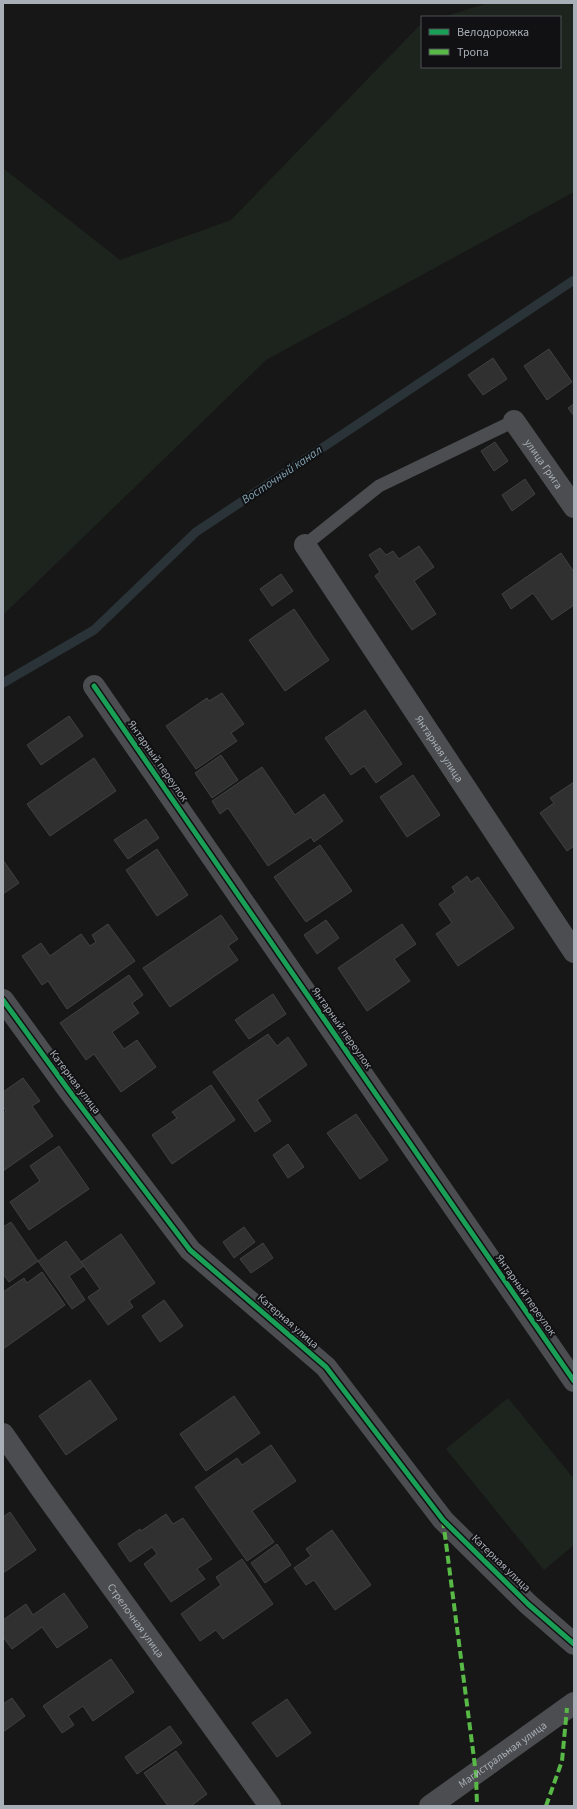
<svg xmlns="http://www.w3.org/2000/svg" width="577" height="1809" viewBox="0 0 577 1809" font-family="'Source Sans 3',sans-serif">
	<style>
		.green { fill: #1d241d }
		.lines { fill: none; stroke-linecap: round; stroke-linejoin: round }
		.stream { stroke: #2a3438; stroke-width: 9 }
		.building { fill: #303031; stroke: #3f4143 }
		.service { stroke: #4b4d50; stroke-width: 13 }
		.minor { stroke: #4b4d50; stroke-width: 22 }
		.quiet { stroke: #58b947; stroke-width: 4; stroke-dasharray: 8 4; stroke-linecap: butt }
		.cycleway-casing { stroke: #111113; stroke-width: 8 }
		.cycleway { stroke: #1a9f57; stroke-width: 5 }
		.labels { text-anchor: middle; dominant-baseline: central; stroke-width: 4; stroke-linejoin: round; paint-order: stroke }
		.street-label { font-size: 11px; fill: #a8afb7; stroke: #111113 }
		.water-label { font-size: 12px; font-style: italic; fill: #81a3b1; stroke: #111113 }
	</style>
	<rect width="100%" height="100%" fill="#171717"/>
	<g class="green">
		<path d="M488 3H569L574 8V192L266 360 3 615V168L120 260 231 220 421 24 422 67H560V17H443Z"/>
		<path d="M508 1398 574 1479V1545L544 1570 446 1449Z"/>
	</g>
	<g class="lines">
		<path class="stream" d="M3 683 94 630 196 532 574 280"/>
	</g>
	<g class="building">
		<path d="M549 349 572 382 547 400 524 366Z"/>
		<path d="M493 358 507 379 483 395 468 375Z"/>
		<path d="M574 404V416L568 408Z"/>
		<path d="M495 442 508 461 494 471 481 451Z"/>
		<path d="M525 479 535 494 512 511 502 495Z"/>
		<path d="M419 546 434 567 414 581 436 614 412 630 375 576 380 572 369 555 380 548 386 555 393 551 399 559Z"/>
		<path d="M561 553 574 572V605L552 620 533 593 511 609 502 594Z"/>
		<path d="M281 574 293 591 272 606 260 589Z"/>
		<path d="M294 609 329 660 285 691 249 640Z"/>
		<path d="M222 693 244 724 231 733 237 741 196 769 166 726 207 698 209 701Z"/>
		<path d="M365 710 402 764 376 783 364 766 351 775 325 738Z"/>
		<path d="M69 716 83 736 41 765 27 745Z"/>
		<path d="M221 755 238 780 212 798 195 773Z"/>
		<path d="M94 758 116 791 50 836 27 804Z"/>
		<path d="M262 767 295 815 324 794 343 821 314 842 311 837 268 866 228 808 220 814 212 801Z"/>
		<path d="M413 775 440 815 407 837 380 797Z"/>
		<path d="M574 782V846L567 851 540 813 554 803 550 798Z"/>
		<path d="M146 819 159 838 128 859 114 840Z"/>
		<path d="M320 845 352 891 306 922 274 877Z"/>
		<path d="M157 849 188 895 157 916 126 870Z"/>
		<path d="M3 860 19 883 3 894Z"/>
		<path d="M467 876 471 882 478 877 514 928 458 966 436 934 452 923 439 904 455 892 452 887Z"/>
		<path d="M221 915 238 939 228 946 238 960 170 1007 143 968Z"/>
		<path d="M326 920 339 938 317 954 304 935Z"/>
		<path d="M108 924 135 961 67 1009 48 981 42 985 22 956 41 943 50 956 81 934 90 946 96 942 92 935Z"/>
		<path d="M402 924 416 944 394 959 410 981 367 1011 338 968Z"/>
		<path d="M129 975 143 995 132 1003 139 1013 112 1032 124 1049 137 1040 156 1067 121 1092 94 1054 86 1060 60 1023Z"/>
		<path d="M273 994 286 1014 249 1039 235 1020Z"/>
		<path d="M268 1034 277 1046 288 1037 307 1065 257 1100 271 1121 255 1132 213 1072Z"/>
		<path d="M23 1078 40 1101 32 1106 53 1136 3 1171V1113L6 1111 3 1106V1092Z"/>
		<path d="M211 1085 235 1120 172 1164 152 1135 177 1118 172 1112Z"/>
		<path d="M356 1114 388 1160 360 1179 327 1133Z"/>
		<path d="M288 1144 304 1167 288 1178 273 1155Z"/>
		<path d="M59 1146 89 1189 29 1230 10 1202 40 1181 30 1166Z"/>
		<path d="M11 1222 38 1261 9 1282 3 1274V1227Z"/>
		<path d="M244 1227 255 1242 234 1258 223 1242Z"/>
		<path d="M121 1234 155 1283 129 1301 133 1307 108 1325 88 1297 100 1289 81 1262Z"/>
		<path d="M66 1241 84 1266 69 1276 85 1300 72 1309 38 1261Z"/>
		<path d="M263 1243 273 1258 251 1273 240 1259Z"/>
		<path d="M42 1272 65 1305 3 1349V1300L4 1299 3 1292 24 1278 27 1283Z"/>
		<path d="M164 1300 183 1326 160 1342 142 1316Z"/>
		<path d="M90 1380 117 1419 66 1455 39 1416Z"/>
		<path d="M234 1396 260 1433 206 1471 180 1434Z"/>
		<path d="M271 1445 296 1481 252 1511 274 1542 247 1561 195 1487 237 1458 242 1465Z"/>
		<path d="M10 1512 36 1550 3 1573V1517Z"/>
		<path d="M166 1514 173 1524 183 1518 212 1559 197 1569 205 1579 171 1602 144 1564 157 1554 152 1547 130 1562 118 1544 140 1529 141 1531Z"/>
		<path d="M332 1530 371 1585 335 1610 314 1580 306 1585 294 1568 311 1556 306 1549Z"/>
		<path d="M277 1544 291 1565 265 1583 251 1563Z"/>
		<path d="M242 1559 273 1604 223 1639 216 1630 200 1641 181 1614 221 1585 216 1577Z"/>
		<path d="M64 1593 88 1627 57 1648 42 1627 12 1649 3 1637V1620L26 1604 33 1615Z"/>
		<path d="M111 1659 134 1692 93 1721 83 1706 68 1716 74 1725 62 1733 43 1706Z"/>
		<path d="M12 1698 25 1716 3 1732V1704Z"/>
		<path d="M287 1699 311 1733 277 1757 252 1723Z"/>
		<path d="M170 1726 182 1743 137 1774 125 1757Z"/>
		<path d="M176 1751 207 1794 191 1806H168L144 1773Z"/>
	</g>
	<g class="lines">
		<path class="service" d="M305 545 379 486 514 421"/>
		<g class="minor">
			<path id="s1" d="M514 421 574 507"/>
			<path id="s2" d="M305 545 574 952"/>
			<path d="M94 686 574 1381"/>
			<path d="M3 1000 70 1092 190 1250 326 1367 443 1520 528 1604 574 1644"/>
			<path id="s3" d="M3 1434 42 1490 270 1806"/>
			<path id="s4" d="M430 1806 574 1703"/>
		</g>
		<g class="quiet">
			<path d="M443 1520 476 1774 477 1806"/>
			<path d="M546 1806 562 1761 567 1708"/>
		</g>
		<g class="cycleway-casing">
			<g id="cycleway">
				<path d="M94 686 574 1381"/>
				<path d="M3 1000 70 1092 190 1250 326 1367 443 1520 528 1604 574 1644"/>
			</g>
		</g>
		<use href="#cycleway" class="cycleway"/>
	</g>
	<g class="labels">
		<g class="street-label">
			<text stroke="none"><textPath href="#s1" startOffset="52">улица Грига</textPath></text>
			<text stroke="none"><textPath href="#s2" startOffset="244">Янтарная улица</textPath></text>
			<text transform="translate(158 761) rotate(55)">Янтарный переулок</text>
			<text transform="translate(342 1028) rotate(55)">Янтарный переулок</text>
			<text transform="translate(75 1082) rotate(53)">Катерная улица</text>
			<text transform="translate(526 1295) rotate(55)">Янтарный переулок</text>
			<text transform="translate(288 1321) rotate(41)">Катерная улица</text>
			<text transform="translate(501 1563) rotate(44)">Катерная улица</text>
			<text stroke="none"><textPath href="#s3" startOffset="229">Стрелочная улица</textPath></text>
			<text stroke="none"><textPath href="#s4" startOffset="89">Магистральная улица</textPath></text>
		</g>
		<g class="water-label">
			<text transform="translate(282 475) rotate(-34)">Восточный канал</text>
		</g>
	</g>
	<rect width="577" height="1809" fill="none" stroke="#a8afb7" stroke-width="8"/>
	<rect x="421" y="16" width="140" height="52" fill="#111113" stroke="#4d5055"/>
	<rect x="429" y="29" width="20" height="6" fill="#1a9f57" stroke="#4d5055"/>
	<text x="457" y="36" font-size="12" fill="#a8afb7">Велодорожка</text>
	<rect x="429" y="49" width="20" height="6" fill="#58b947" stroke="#4d5055"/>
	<text x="457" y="56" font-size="12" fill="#a8afb7">Тропа</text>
</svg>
